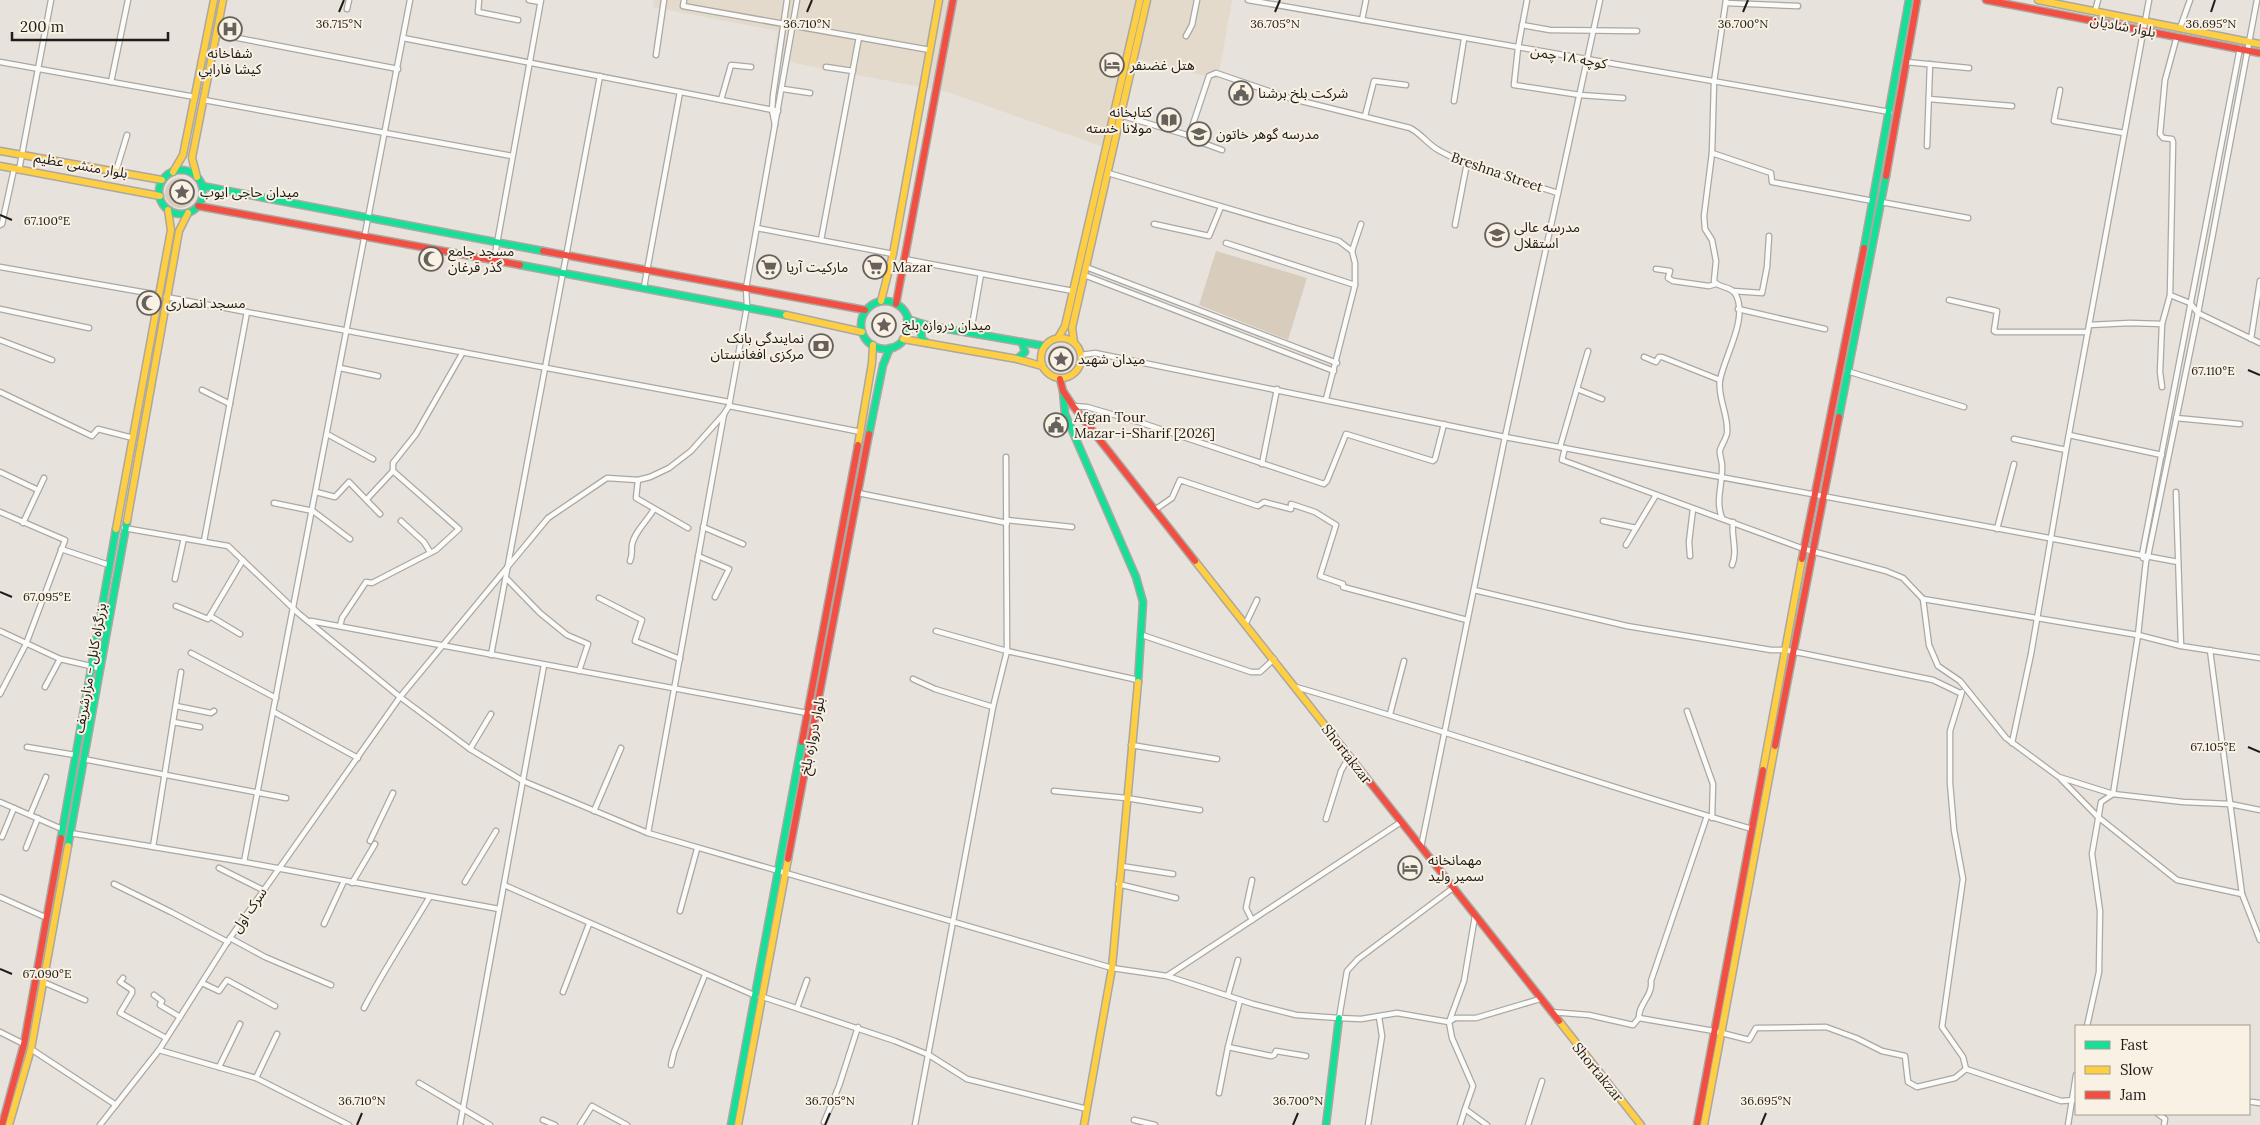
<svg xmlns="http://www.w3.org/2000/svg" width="2260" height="1125" viewBox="0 0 2260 1125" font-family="Lora,'Noto Sans Arabic',serif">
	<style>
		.built { fill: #e3dacc }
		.green { fill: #d8cdbd }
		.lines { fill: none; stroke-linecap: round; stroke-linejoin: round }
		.street-casing { stroke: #aba7a2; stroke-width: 7 }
		.fast-casing { stroke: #aba7a2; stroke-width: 9 }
		.slow-casing { stroke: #aba7a2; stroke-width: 9 }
		.jam-casing { stroke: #aba7a2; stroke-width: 9 }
		.street { stroke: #fbfbfa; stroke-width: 4.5 }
		.fast { stroke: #16e098; stroke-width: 6 }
		.slow { stroke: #ffcf43; stroke-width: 6 }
		.jam { stroke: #f24e42; stroke-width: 6 }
		.ticks { fill: none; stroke: #201c18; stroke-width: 2 }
		.labels { text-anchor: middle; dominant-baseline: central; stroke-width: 4; stroke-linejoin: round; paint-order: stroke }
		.street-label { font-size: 14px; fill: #201c18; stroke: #f9f1e4 }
		.poi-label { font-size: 14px; fill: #201c18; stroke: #f9f1e4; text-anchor: start }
		.ticks-label { font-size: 12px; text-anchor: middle; fill: #201c18; stroke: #f9f1e4; stroke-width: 4; stroke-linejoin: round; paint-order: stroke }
	</style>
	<rect width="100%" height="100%" fill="#e7e2dc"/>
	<path class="built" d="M654 0H1232L1218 79 1125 56 1104 147 947 92 773 59 778 31 653 7Z"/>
	<g class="green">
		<circle cx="180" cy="193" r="15"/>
		<path d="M1216 251 1307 278 1288 340 1199 305Z"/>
		<circle cx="1061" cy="358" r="13"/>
	</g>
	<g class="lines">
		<g class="street-casing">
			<g id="street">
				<path d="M479 0 478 12 518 20"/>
				<path d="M529 0 540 2"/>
				<path d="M684 0 683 6 930 50"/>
				<path d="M1248 0 1890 112"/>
				<path d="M1527 0 1518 48 1514 85 1580 95 1623 98"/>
				<path d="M1726 3 1798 6"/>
				<path d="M347 9 349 0"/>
				<path d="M2095 11 2098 0"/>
				<path d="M1362 20 1366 0"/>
				<path d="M1522 25 1550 30 1637 31"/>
				<path d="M2180 28 2190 0"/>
				<path d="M217 34 398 69"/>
				<path d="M1186 36 1192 25 1197 0"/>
				<path d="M2177 36 2165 80 2160 134 2163 138 2172 139 2173 142 2170 295 2190 303 2198 313 2260 343"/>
				<path d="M403 38 778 111"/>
				<path d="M656 55 664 0"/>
				<path d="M0 62 195 97"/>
				<path d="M1906 62 1969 68"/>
				<path d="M826 67 853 71"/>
				<path d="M111 82 128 0"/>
				<path d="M783 89 810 93"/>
				<path d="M2060 90 2054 121 2124 133"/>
				<path d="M1929 99 2012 106"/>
				<path d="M204 100 512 156"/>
				<path d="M721 100 731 65 751 67"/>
				<path d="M1454 101 1464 39"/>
				<path d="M1120 115 1187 135 1192 139 1222 150"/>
				<path d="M1365 116 1374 81 1406 85"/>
				<path d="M775 125 772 110 773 96 787 0"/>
				<path d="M1187 135 1190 133 1209 76 1216 73 1289 98 1410 128C1422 134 1428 145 1440 151 1476 171 1519 180 1558 193"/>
				<path d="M1927 146 1930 64"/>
				<path d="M1712 153 1771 173 1772 182 1873 201"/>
				<path d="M19 170 51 0"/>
				<path d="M116 171 127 135"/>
				<path d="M1108 173 1339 241 1352 251"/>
				<path d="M1881 202 1968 218"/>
				<path d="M1154 224 1209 236 1221 207"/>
				<path d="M0 225 2 224 14 169"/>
				<path d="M1455 225 1467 163"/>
				<path d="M757 228 893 254"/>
				<path d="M821 240 859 37"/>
				<path d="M1226 243 1355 285"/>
				<path d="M904 259 1073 291"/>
				<path d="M494 260 541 0"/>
				<path d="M0 267 159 295"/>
				<path d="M1086 267 1337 363"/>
				<path d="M1656 269 1670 271 1668 278 1673 281 1709 286 1716 284"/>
				<path d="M1084 275 1334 371"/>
				<path d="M644 287 680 92"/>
				<path d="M1733 291 1762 293 1767 267 1769 236"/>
				<path d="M166 297 729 402"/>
				<path d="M1949 300 1997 311 1994 331 1996 332H2088"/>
				<path d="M0 309 89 328"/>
				<path d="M1738 309 1825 329"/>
				<path d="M973 320 981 274"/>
				<path d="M2162 324 2160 372 2162 387"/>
				<path d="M2089 325 2130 323 2162 324 2170 295"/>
				<path d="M2251 339 2260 281"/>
				<path d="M0 340 52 360"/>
				<path d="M1081 355 1095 353 1505 437 2178 562"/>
				<path d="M1644 357 1656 362 1659 357H1662L1720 380"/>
				<path d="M340 368 378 376"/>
				<path d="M1847 371 1964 407"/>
				<path d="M1577 389 1602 399"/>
				<path d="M202 390 230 404"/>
				<path d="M0 392 92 436 98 429 133 438"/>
				<path d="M1326 399 1355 285V263L1352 251 1361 224"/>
				<path d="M729 406 861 432"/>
				<path d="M1073 406 1087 407 1142 423 1324 484 1327 481 1346 434 1433 461 1435 459 1444 424"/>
				<path d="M2176 418 2240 424"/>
				<path d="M327 434 373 459"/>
				<path d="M2069 435 2162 455"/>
				<path d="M2014 439 2066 450"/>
				<path d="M1560 447 1588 351"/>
				<path d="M1565 448 1562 460 1804 549 1886 571 1903 578 1923 599 1929 645 1938 666 1960 681 2006 738 2059 777 2113 794 2183 802 2230 804 2260 810"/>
				<path d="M1262 464 1277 389"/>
				<path d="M0 472 38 490"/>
				<path d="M638 480 636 498 688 528"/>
				<path d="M316 492 335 497 349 482 380 514"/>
				<path d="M2176 492 2181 646"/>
				<path d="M858 493 1007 523"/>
				<path d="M367 499 393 471"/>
				<path d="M274 503 313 511 350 539"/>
				<path d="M1156 509 1172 498 1180 480 1258 506 1264 502 1291 509V504L1315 512 1336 525 1320 576 1343 584V587L1467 620"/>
				<path d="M0 512 65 540 26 644 0 694"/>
				<path d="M1722 518C1715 500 1723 484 1722 465 1722 460 1719 455 1720 450 1722 444 1726 439 1727 433 1729 415 1717 397 1720 380 1725 355 1748 319 1736 295 1731 285 1719 289 1714 281L1716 261 1712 240 1705 229 1704 216 1712 153 1714 82 1726 0"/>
				<path d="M1007 520 1072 527"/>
				<path d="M401 521 424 542 430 552"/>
				<path d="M1603 521 1636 528"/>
				<path d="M23 523 44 478"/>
				<path d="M703 527 743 544"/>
				<path d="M124 528 228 546 298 613 400 697 470 749 523 781 648 833 1112 968 1167 976 1401 822"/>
				<path d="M1997 529 2014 464"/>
				<path d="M204 541 247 312"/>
				<path d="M1626 545 1656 495"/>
				<path d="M61 549 109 565"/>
				<path d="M698 556 729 569 715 597"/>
				<path d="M1690 556 1689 542 1693 509"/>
				<path d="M2143 558 2142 555 2240 48"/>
				<path d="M630 561C633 554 631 551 632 545 634 532 648 520 654 509"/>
				<path d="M1732 565C1738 551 1731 537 1733 522"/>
				<path d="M506 578 540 613 567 635 588 644 579 671"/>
				<path d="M175 579 184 538"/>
				<path d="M1474 590 1627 626 1771 650H1786L1933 680 1960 693"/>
				<path d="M599 598 642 620 635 641 680 659"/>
				<path d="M1923 599 2138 635 2181 646 2260 658"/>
				<path d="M176 606 208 619 243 560"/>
				<path d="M210 616 240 634"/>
				<path d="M311 621 807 713"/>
				<path d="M1246 623 1257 600"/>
				<path d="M340 626 342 618 366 582 372 583 436 550 459 529 393 471V463L416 434 463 352"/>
				<path d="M0 631 60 659 99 668"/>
				<path d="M936 631 1007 651 1138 680"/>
				<path d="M1142 635 1251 672H1260L1274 659"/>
				<path d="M2210 650 2242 894 2260 940"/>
				<path d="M191 653 276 698"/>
				<path d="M491 655 600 76"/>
				<path d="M913 679 935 689 993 707"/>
				<path d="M45 687 60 659"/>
				<path d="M1296 687C1449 731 1599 785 1752 829"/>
				<path d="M1962 692 1950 731V783L1954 830 1963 879 1942 1027 1963 1057 1966 1069"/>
				<path d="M176 706 211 713 214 711"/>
				<path d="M1687 711 1713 784 1712 818"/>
				<path d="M274 712 358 758"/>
				<path d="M1390 714 1404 661"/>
				<path d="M173 722 200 727"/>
				<path d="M2012 743 2031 654 2066 450 2149 0"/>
				<path d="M1131 745 1217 759"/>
				<path d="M27 747 75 755"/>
				<path d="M470 749 491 714"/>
				<path d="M83 759 286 798"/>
				<path d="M2061 779 2098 817 2177 880 2242 894"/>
				<path d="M1054 791 1126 798 1200 810"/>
				<path d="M0 802 62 829"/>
				<path d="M594 811 621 748"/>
				<path d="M30 815 46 777"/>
				<path d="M1326 819 1341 771 1349 757"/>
				<path d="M70 833 244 862 499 909"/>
				<path d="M648 833 724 414 729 406 747 306 746 288 797 0"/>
				<path d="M2 837 14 808"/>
				<path d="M370 841 393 793"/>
				<path d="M153 847 181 672"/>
				<path d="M1421 847 1505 437 1600 0"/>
				<path d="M26 848 38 818"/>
				<path d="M244 862 410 0"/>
				<path d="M1121 866 1173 874"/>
				<path d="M219 868 263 890"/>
				<path d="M1252 880 1246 908 1252 920"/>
				<path d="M465 882 496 831"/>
				<path d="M352 883 375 844"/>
				<path d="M114 884 171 912 228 942"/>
				<path d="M1118 884 1176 898"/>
				<path d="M504 885 756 996"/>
				<path d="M0 897 47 918"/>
				<path d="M680 911 697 849"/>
				<path d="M1475 916 1464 981 1449 1022 1452 1038 1473 1086 1465 1109 1487 1125"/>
				<path d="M324 924 344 881"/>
				<path d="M230 938 265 957 331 985"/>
				<path d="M1167 976 1253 1004 1296 1015 1339 1018 1347 971 1358 959 1453 888"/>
				<path d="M123 978 120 982 132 990V993L120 1013 166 1038"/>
				<path d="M43 982 85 1000"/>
				<path d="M202 983 219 991 227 980 275 1006"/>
				<path d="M563 992 589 924"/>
				<path d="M154 995 162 1001 160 1005 180 1017"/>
				<path d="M1228 995 1238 960"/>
				<path d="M763 997 895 1041 929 1055 967 1079 1087 1109"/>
				<path d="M364 1008C384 970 407 935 429 898"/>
				<path d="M797 1008 807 980"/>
				<path d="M1551 1012 1589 1015 1633 1025 1639 1018 1714 1031 1749 1040 1756 1028 1826 1027 1856 1038 1882 1051 1905 1056 1908 1082 1917 1087 1955 1078 1966 1069 2061 1101 2076 1100"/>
				<path d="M1339 1018 1361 1019 1397 1013 1449 1022 1455 1018H1476L1540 999"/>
				<path d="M1639 1018C1638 1004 1653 996 1651 981L1707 816"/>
				<path d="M2087 1026 2099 972 2100 911 2092 854 2101 802 2113 794 2138 635 2146 561 2148 556 2198 313 2257 0"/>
				<path d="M0 1032 24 1044"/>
				<path d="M1228 1047 1271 1056 1274 1055 1276 1051 1306 1056"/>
				<path d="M31 1049 116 1105"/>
				<path d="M159 1050 256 1078 349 1125"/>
				<path d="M671 1065 674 1052 705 975"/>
				<path d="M219 1067 240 1024"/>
				<path d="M256 1078 277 1034"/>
				<path d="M419 1083 490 1125"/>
				<path d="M1219 1093 1228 1047 1240 1000"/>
				<path d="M2252 1102 2260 1103"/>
				<path d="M2158 1114 2165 1119 2164 1125"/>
				<path d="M543 1120 555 1125"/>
				<path d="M1134 1120 1155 1125"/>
				<path d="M824 1122 839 1086 858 1027"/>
				<path d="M100 1125 159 1050 230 938 400 697 548 518 607 478 638 480 650 477 669 468 691 451 724 414"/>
				<path d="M460 1125 544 665"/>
				<path d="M580 1125 592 1106 627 1125"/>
				<path d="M915 1125 993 707 1007 651 1006 457"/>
				<path d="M1368 1125 1382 1036 1379 1017"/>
				<path d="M1460 1125 1465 1109"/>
				<path d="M1528 1125 1542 1081"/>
				<path d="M2068 1125 2076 1075"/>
			</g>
		</g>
		<g class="fast-casing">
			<g id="fast">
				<circle cx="181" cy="192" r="22"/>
				<path d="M202 186 543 251"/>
				<path d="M1864 248 1909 0"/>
				<path d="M520 265 786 315"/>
				<circle cx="885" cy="325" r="24"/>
				<path d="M907 319 930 326 1045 346"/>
				<path d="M927 343 922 339 921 333 930 326"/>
				<path d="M1017 359 1025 352 1022 342"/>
				<path d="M1063 391 1065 414 1136 577 1143 602 1138 682"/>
				<path d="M1839 417 1886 176"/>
				<path d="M869 434 883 365 890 348"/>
				<path d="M61 838 116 529"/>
				<path d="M68 846 127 521"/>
				<path d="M731 1125 802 742"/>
				<path d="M1326 1125 1339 1018"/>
			</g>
		</g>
		<g class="slow-casing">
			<g id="slow">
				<path d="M2038 0 2260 44"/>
				<path d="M0 151 162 180"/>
				<path d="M0 166 160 196"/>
				<path d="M173 172 183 155 214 0"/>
				<path d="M197 177 192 158 223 0"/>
				<path d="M881 301 893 254 939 0"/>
				<path d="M786 315 862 332"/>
				<circle cx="1061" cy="358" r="20"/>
				<path d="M1058 338 1065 326 1140 0"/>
				<path d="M903 339 1017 359 1042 366"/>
				<path d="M1074 342 1072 328 1147 0"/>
				<path d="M858 445 872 363 873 345"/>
				<path d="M127 521 179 231 188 213"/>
				<path d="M116 529 171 230 168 210"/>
				<path d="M1195 561 1342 747"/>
				<path d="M1763 770 1802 559"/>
				<path d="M1559 1021 1641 1125"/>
				<path d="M9 1125 31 1049 68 846"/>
				<path d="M738 1125 788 859"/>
				<path d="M1084 1125 1112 968 1138 682"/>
				<path d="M1704 1125 1775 746"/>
			</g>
		</g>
		<g class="jam-casing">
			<g id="jam">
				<path d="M1986 0 2260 53"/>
				<path d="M1886 176 1917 1"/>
				<path d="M198 206 520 265"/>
				<path d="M543 251 865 310"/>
				<path d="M896 304 953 0"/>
				<path d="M1060 379 1063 391 1073 406 1195 561"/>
				<path d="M1802 559 1864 248"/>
				<path d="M802 742 858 445"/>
				<path d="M1775 746 1839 417"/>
				<path d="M1342 747 1559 1021"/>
				<path d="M788 859 869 434"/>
				<path d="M2 1125 24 1044 61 838"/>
				<path d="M1697 1125 1763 770"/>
			</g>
		</g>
		<use href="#street" class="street"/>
		<use href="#fast" class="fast"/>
		<use href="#slow" class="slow"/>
		<use href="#jam" class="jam"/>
	</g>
	<path class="ticks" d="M339 12 344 0M807 12 812 0M1275 12 1280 0M1743 12 1748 0M2211 12 2215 0M0 215 12 220M2248 370 2260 375M0 592 12 597M2248 747 2260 752M0 969 12 974M357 1125 362 1113M825 1125 830 1113M1293 1125 1298 1113M1761 1125 1766 1113"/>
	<defs>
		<g id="hospital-ring" transform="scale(1.25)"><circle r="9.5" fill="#f9f1e4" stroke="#66615d" stroke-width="1.5"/><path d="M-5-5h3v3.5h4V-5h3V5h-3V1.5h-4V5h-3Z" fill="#66615d"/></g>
		<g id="hotel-ring" transform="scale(1.25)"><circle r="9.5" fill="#f9f1e4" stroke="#66615d" stroke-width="1.5"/><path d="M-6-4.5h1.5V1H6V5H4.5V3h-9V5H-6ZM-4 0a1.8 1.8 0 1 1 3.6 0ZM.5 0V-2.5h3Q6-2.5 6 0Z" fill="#66615d"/></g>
		<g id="civic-ring" transform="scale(1.25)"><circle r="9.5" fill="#f9f1e4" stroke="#66615d" stroke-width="1.5"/><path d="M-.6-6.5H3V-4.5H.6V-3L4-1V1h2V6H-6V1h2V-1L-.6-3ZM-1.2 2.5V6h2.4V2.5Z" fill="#66615d"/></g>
		<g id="library-ring" transform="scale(1.25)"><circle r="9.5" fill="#f9f1e4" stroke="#66615d" stroke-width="1.5"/><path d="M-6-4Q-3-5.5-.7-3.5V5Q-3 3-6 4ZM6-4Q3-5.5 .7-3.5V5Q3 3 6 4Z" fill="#66615d"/></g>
		<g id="school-ring" transform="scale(1.25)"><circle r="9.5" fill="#f9f1e4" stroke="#66615d" stroke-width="1.5"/><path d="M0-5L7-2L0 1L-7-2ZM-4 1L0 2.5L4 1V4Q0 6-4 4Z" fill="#66615d"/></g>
		<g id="sight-ring" transform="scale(1.25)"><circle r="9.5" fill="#f9f1e4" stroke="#66615d" stroke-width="1.5"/><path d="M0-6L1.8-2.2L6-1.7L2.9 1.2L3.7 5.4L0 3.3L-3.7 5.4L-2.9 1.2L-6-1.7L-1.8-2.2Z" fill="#66615d"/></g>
		<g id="mosque-ring" transform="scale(1.25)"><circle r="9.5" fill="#f9f1e4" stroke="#66615d" stroke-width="1.5"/><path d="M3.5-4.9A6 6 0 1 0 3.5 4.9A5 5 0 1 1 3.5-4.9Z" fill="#66615d"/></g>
		<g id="supermarket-ring" transform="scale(1.25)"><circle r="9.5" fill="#f9f1e4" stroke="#66615d" stroke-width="1.5"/><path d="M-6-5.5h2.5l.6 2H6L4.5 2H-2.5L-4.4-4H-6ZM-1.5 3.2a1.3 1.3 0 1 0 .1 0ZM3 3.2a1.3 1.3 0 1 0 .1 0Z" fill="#66615d"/></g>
		<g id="bank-ring" transform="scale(1.25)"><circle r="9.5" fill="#f9f1e4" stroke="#66615d" stroke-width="1.5"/><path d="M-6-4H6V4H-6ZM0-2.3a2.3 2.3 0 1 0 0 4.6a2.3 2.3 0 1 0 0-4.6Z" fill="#66615d"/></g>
	</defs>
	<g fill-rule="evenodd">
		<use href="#hospital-ring" x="230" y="29"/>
		<use href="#hotel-ring" x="1112" y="65"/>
		<use href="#civic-ring" x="1241" y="93"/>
		<use href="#library-ring" x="1169" y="120"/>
		<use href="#school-ring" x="1199" y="134"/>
		<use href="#sight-ring" x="182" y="192"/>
		<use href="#school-ring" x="1497" y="235"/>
		<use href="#mosque-ring" x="431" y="259"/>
		<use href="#supermarket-ring" x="769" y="267"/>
		<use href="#supermarket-ring" x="875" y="267"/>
		<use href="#mosque-ring" x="149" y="303"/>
		<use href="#sight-ring" x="884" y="325"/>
		<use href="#bank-ring" x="821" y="346"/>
		<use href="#sight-ring" x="1061" y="359"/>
		<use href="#civic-ring" x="1056" y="425"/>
		<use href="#hotel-ring" x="1410" y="868"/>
	</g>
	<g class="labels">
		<g class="street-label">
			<text transform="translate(2123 26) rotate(11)">بلوار شادیان</text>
			<text transform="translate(1569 57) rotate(10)">كوچه ١٨ چمن</text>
			<text transform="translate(81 165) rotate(10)">بلوار منشی عظیم</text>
			<text transform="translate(1497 172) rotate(19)">Breshna Street</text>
			<text transform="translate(90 668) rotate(-80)">بزرگراه کابل - مزارشریف</text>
			<text transform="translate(812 736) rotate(-79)">بلوار دروازه بلخ</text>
			<text transform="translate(1347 754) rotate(52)">Shortakzar</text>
			<text transform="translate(249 910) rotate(-56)">سرک اول</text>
			<text transform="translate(1598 1072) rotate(51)">Shortakzar</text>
		</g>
		<g class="poi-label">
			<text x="230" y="53" text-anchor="middle">شفاخانه<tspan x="230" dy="16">كيشا فارابي</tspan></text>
			<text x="1130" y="65">هتل غضنفر</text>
			<text x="1258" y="93">شرکت بلخ برشنا</text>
			<text x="1152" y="112" text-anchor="end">کتابخانه<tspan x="1152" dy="16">مولانا خسته</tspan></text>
			<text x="1216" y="134">مدرسه گوهر خاتون</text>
			<text x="200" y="192">میدان حاجی ایوب</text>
			<text x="1514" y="227">مدرسه عالی<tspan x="1514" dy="16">استقلال</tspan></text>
			<text x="448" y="251">مسجد جامع<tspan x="448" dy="16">گذر قرغان</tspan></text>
			<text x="786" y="267">مارکیت آریا</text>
			<text x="892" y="267">Mazar</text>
			<text x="166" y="303">مسجد انصاری</text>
			<text x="902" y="325">میدان دروازه بلخ</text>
			<text x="804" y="338" text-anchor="end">نمایندگی بانک<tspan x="804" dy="16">مرکزی افغانستان</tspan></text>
			<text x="1078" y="359">میدان شهید</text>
			<text x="1074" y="417">Afgan Tour<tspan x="1074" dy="16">Mazar-i-Sharif [2026]</tspan></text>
			<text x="1428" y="860">مهمانخانه<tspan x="1428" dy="16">سمیر ولید</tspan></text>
		</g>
	</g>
	<g class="ticks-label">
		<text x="339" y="28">36.715°N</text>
		<text x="807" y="28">36.710°N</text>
		<text x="1275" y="28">36.705°N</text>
		<text x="1743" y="28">36.700°N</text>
		<text x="2211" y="28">36.695°N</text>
		<text x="47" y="225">67.100°E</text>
		<text x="2213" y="375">67.110°E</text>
		<text x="47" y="601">67.095°E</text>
		<text x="2213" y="751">67.105°E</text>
		<text x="47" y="978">67.090°E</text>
		<text x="362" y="1105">36.710°N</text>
		<text x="830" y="1105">36.705°N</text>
		<text x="1298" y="1105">36.700°N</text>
		<text x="1766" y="1105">36.695°N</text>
	</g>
	<rect x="2075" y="1025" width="175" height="90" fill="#f9f1e4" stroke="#a29c92"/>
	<rect x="2085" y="1041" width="25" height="8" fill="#16e098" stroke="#a29c92"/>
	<text x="2120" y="1050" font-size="15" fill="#201c18">Fast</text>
	<rect x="2085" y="1066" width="25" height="8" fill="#ffcf43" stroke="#a29c92"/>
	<text x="2120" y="1075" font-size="15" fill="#201c18">Slow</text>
	<rect x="2085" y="1091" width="25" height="8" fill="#f24e42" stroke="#a29c92"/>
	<text x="2120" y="1100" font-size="15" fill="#201c18">Jam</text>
	<path d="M12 32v8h156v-8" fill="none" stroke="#201c18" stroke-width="2.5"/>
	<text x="20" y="32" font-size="15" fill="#201c18" stroke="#f9f1e4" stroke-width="4" paint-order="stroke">200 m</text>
</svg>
